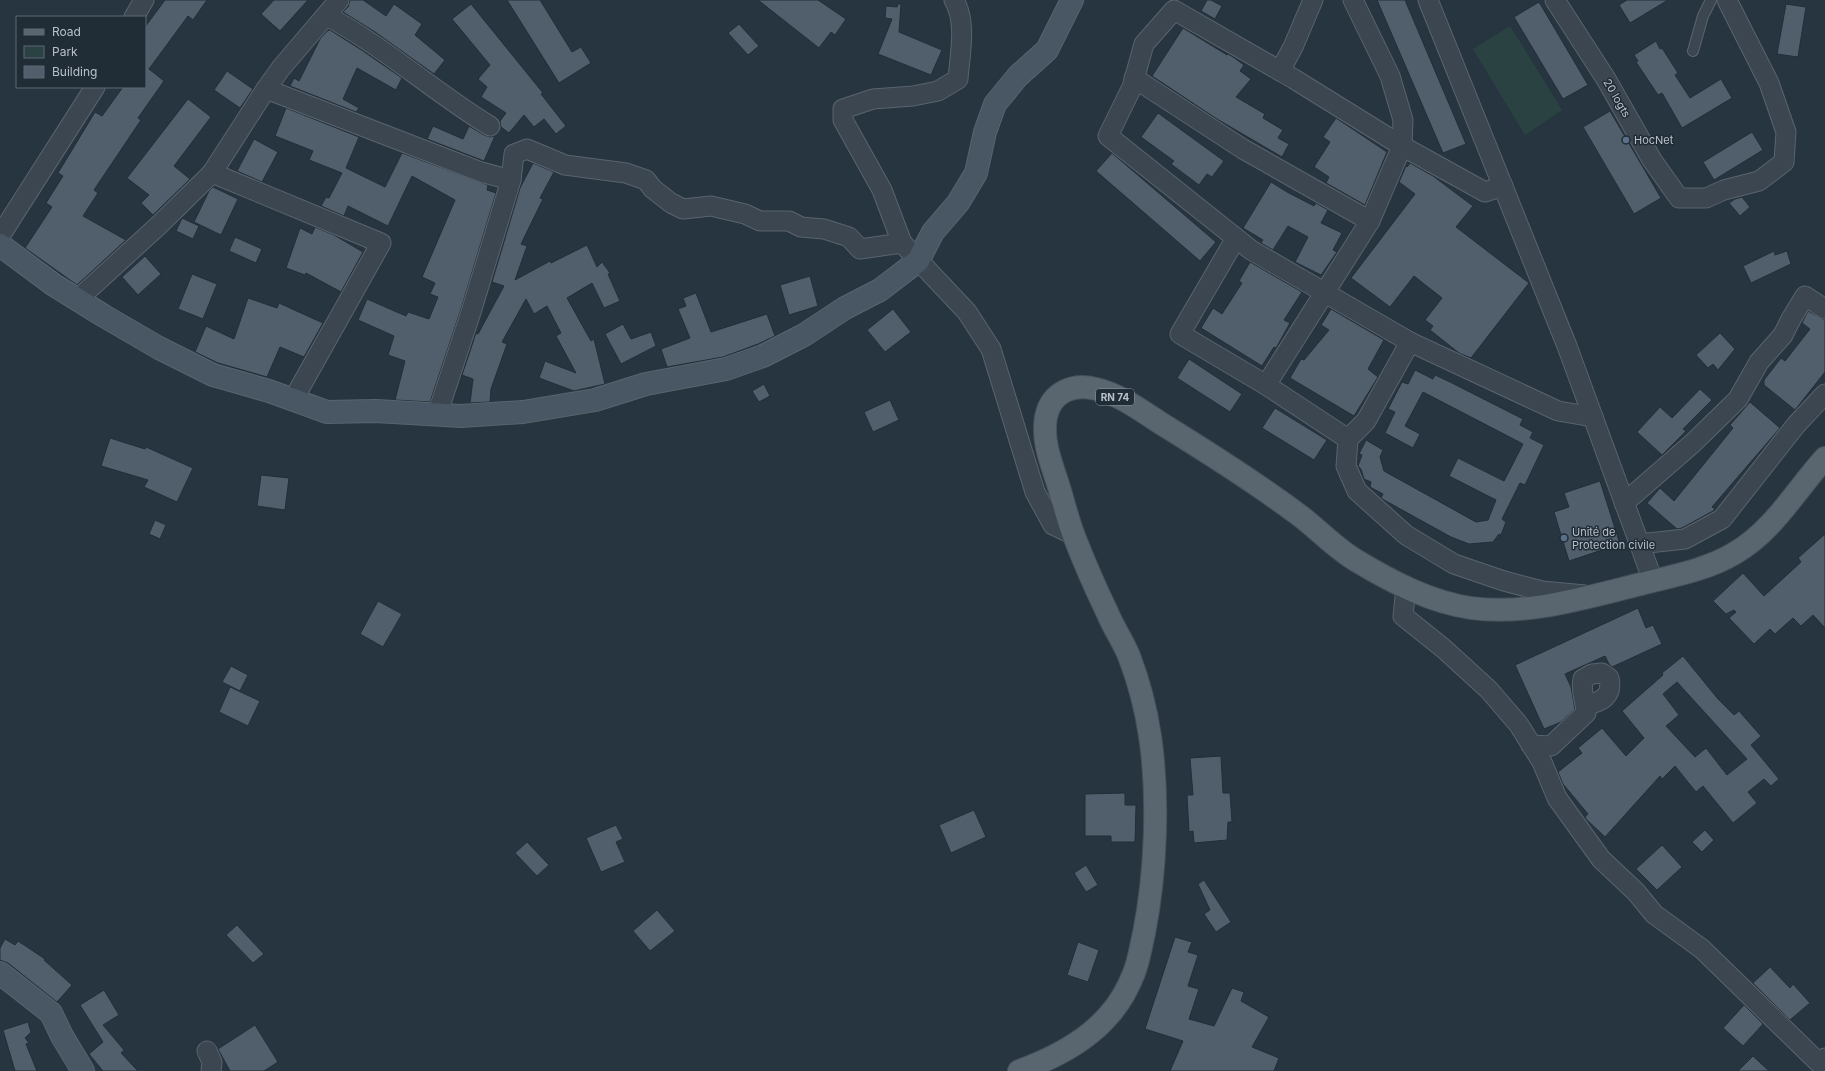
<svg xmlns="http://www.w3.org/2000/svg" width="1825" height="1071" viewBox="0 0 1825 1071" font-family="Inter,sans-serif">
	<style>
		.green { fill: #2a4342 }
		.building { fill: #505f6b; stroke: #222e38; fill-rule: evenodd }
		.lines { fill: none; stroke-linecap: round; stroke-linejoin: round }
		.lane-casing { stroke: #59646e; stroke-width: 12 }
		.street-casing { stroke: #59646e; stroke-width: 21 }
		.secondary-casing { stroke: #59646e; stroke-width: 24 }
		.primary-casing { stroke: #45505a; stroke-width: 24 }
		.lane { stroke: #3b4650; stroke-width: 10 }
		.street { stroke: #3b4650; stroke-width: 19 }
		.secondary { stroke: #495663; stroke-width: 22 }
		.primary { stroke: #596670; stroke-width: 22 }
		.service-dot { fill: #5c6f8a; stroke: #202c36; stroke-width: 1.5 }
		.labels { text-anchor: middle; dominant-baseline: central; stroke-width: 3; stroke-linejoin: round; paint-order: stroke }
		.shield { fill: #202c36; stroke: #8a949e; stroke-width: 1 }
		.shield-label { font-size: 10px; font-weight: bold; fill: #b8c1cb }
		.street-label { font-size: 11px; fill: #b8c1cb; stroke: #202c36 }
		.poi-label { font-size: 11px; fill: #b8c1cb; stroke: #202c36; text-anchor: start }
	</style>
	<rect width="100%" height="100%" fill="#273540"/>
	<path class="green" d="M1510 26 1562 110 1525 135 1473 49Z"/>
	<g class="building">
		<path d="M165 0H207L193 20 188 16 149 69 164 81 138 118 141 120 94 190 98 193 83 216 126 240 77 285 25 248 52 207 46 203 63 176 58 173 95 112 102 116 123 87H145V27Z"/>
		<path d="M274 0H308L280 31 261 14Z"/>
		<path d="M350 0H363L386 16 394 4 422 24 415 35 445 60 434 74 375 32 343 12 348 7Z"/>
		<path d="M507 0H540L572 52 581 47 591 63 559 83Z"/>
		<path d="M758 0H818L846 19 835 35 831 32 819 48Z"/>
		<path d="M1207 0H1211L1222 6 1215 19 1201 11Z"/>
		<path d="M1377 0H1405L1466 144 1443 153Z"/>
		<path d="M1627 0H1668L1630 23 1619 5Z"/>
		<path d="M1539 2 1588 85 1563 99 1514 17Z"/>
		<path d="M471 4 543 93 541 94 566 126 556 134 544 119 534 127 524 115 509 133 501 127 500 121 506 113 481 97 487 87 478 79 490 65 452 19Z"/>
		<path d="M898 4H901L899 32 942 50 931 75 878 54 892 19 885 18 886 6 897 7Z"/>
		<path d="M1786 4 1806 7 1798 57 1777 54Z"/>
		<path d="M739 24 759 46 748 55 728 33Z"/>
		<path d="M1183 28 1227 55 1228 54 1233 57 1244 65 1240 71 1251 79 1236 97 1265 114 1263 118 1283 130 1278 138 1289 144 1282 157 1217 119 1152 76Z"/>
		<path d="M330 30 363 51 402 78 396 90 357 68 343 99 359 108 356 112 290 86 294 78 299 81 320 39 327 31Z"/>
		<path d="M1656 41 1660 49 1662 48 1678 73 1675 75 1690 98 1721 79 1732 98 1682 128 1662 93 1658 95 1636 62 1638 61 1634 55Z"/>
		<path d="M227 71 253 89 240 108 214 90Z"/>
		<path d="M188 99 211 117 174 166 190 179 153 215 141 203 149 195 127 178Z"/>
		<path d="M286 108 359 137 346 168 385 187 402 153 488 185 487 190 496 193 461 309 430 402 395 400 405 361 388 355 394 336 358 320 367 299 406 316 408 312 429 319 438 297 430 294 435 283 422 277 455 200 412 176 388 226 348 206 344 216 321 206 326 197 329 198 342 173 309 160 313 151 275 136Z"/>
		<path d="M1610 111 1661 198 1634 214 1583 127Z"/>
		<path d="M1158 113 1224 161 1212 177 1207 174 1199 185 1171 164 1174 161 1141 137Z"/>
		<path d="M1336 118 1387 152 1365 205 1326 183 1329 177 1314 167 1330 142 1323 137Z"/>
		<path d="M433 126 463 139 469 126 484 135 490 137 495 136 484 161 427 139Z"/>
		<path d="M1752 132 1763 150 1714 180 1703 162Z"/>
		<path d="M254 139 278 152 262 182 237 171Z"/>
		<path d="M1112 153 1216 242 1200 261 1096 171Z"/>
		<path d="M533 163 554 172 540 198 543 199 521 244 527 246 515 280 550 261 551 263 587 245 597 267 602 262 610 273 608 274 620 301 604 308 592 283 567 298 591 341 594 339 605 384 574 391 539 378 545 361 576 373 556 336 561 333 547 306 534 314 526 299 502 342 507 344 491 389 490 402 470 403 473 379 462 375 476 333 478 334 504 286 492 282 520 188Z"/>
		<path d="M1410 163 1433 176 1473 206 1456 227 1529 283 1471 358 1459 353 1430 330 1433 326 1425 320 1442 298 1414 276 1390 307 1351 278 1415 194 1399 182 1406 166 1407 167Z"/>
		<path d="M1271 182 1287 192 1314 206 1316 203 1328 210 1321 223 1342 233 1333 250 1337 252 1321 275 1295 262 1308 237 1288 226 1273 250 1261 243 1263 240 1243 228Z"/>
		<path d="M213 187 238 199 221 235 194 222 209 191Z"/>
		<path d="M1742 197 1750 207 1740 216 1729 203 1735 199Z"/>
		<path d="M182 218 199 226 193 239 176 231Z"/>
		<path d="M315 227 334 235 363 252 341 292 306 273 305 275 286 268 300 228 312 234Z"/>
		<path d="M235 237 262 249 256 263 229 251Z"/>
		<path d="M1774 251 1775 255 1787 251 1791 264 1751 283 1743 266Z"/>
		<path d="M145 256 161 274 138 295 122 277Z"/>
		<path d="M1250 262 1302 292 1284 320 1290 323 1276 348 1274 347 1262 366 1201 328 1213 308 1222 314 1242 283 1239 281Z"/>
		<path d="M192 274 217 284 203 319 178 309Z"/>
		<path d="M810 276 818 306 789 315 780 285Z"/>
		<path d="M696 293 711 332 767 314 775 336 758 344 723 357 667 367 661 349 690 338 678 309 686 306 683 298Z"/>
		<path d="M248 298 277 308 279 303 323 323 304 357 280 347 267 377 218 363 195 352 206 326 234 339Z"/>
		<path d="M893 309 911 332 885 352 867 330Z"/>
		<path d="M1331 309 1384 340 1368 369 1378 377 1354 416 1290 378 1301 359 1304 360 1329 330 1321 325Z"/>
		<path d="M1808 311 1825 320V372L1795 410 1764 385V380L1781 358 1785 361 1810 329 1802 323Z"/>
		<path d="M623 324 631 339 651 332 656 346 621 364 605 334Z"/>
		<path d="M1720 333 1735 349 1718 370 1713 364 1708 368 1696 355Z"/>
		<path d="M1189 359 1242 394 1230 412 1177 378Z"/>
		<path d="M1415 370 1433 379 1435 375 1450 382 1523 419 1520 425 1533 432 1530 438 1544 445 1525 485 1520 483 1502 519 1506 522 1501 535 1499 534 1493 542 1469 544 1451 537 1384 500 1381 498 1383 494 1370 487 1371 482 1364 479 1361 469 1358 466 1362 455 1359 454 1366 440 1383 450 1380 457 1384 471 1476 522 1488 520 1496 500 1449 476 1458 458 1504 481 1523 444 1423 392 1405 426 1420 434 1413 448 1385 433 1395 412 1388 409 1402 382 1408 384Z"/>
		<path d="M764 384 770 396 759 402 752 391Z"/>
		<path d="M1700 389 1712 400 1683 429 1686 431 1662 455 1637 432 1660 407 1672 418Z"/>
		<path d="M890 400 899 420 873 432 864 412Z"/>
		<path d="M1750 402 1780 428 1712 507 1715 509 1713 511 1682 528 1677 529 1647 503 1660 488 1674 501 1733 428 1730 425Z"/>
		<path d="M1275 408 1327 440 1314 460 1262 428Z"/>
		<path d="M110 438 145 449 146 447 193 468 177 502 144 487 148 480 101 466Z"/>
		<path d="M261 475 289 478 285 510 257 506Z"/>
		<path d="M1600 481 1620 544 1569 561 1554 512 1569 507 1564 493Z"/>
		<path d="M155 520 166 525 160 539 149 534Z"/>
		<path d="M1825 534V628L1813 615 1801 626 1793 618 1775 634 1770 629 1754 644 1729 618 1736 612 1734 610 1726 614 1713 601 1743 573 1764 596 1801 562 1798 558Z"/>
		<path d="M378 601 402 614 383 647 360 634Z"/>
		<path d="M1638 608 1646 628 1653 625 1662 644 1612 667 1609 664 1605 656 1565 674 1571 687 1575 709 1561 722 1544 729 1515 665Z"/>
		<path d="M1683 656 1718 699 1734 715 1739 711 1761 736 1751 745 1779 779 1771 786 1764 779 1748 792 1757 803 1733 823 1703 786 1696 792 1675 766 1662 779 1660 776 1605 837 1586 819 1585 817 1588 814 1563 784 1558 772 1582 753 1578 748 1602 728 1626 756 1644 738 1622 711 1663 675 1662 673ZM1677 682 1747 759 1727 775 1706 748 1695 757 1666 726 1679 715 1663 694Z"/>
		<path d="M231 666 248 675 240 691 222 682Z"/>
		<path d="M230 687 260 701 248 726 219 712Z"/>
		<path d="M1221 756 1223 793H1230L1232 822H1228L1227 840 1194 843 1193 831 1189 832 1187 795H1193L1190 758Z"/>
		<path d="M1125 793V805H1136L1135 842H1111V836H1085V794Z"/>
		<path d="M974 810 986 837 951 853 939 825Z"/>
		<path d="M616 825 623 839 616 842 625 862 601 872 586 838Z"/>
		<path d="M1705 830 1714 840 1702 852 1692 842Z"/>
		<path d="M527 842 549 865 537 876 515 853Z"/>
		<path d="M1662 845 1682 867 1657 890 1636 869Z"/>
		<path d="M1086 865 1098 885 1086 892 1074 873Z"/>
		<path d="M1204 880 1231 922 1216 932 1204 914 1210 910 1198 884Z"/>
		<path d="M657 910 675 931 650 951 633 931Z"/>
		<path d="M237 925 264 954 253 963 226 935Z"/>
		<path d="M1175 937 1192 942 1188 952 1198 955 1188 986 1199 989 1189 1019 1214 1026 1232 988 1244 992 1241 1001 1269 1017 1252 1047 1279 1058 1274 1071H1170L1183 1041 1145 1029Z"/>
		<path d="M5 939 15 945 18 941 45 959 44 960 72 985 57 1002 8 963 0 960V948Z"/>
		<path d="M1078 942 1099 950 1088 982 1067 975Z"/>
		<path d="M1770 967 1790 988 1793 984 1810 1003 1790 1020 1753 983Z"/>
		<path d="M104 990 119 1015 103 1025 124 1050 121 1053 138 1071H103L89 1054 103 1042 80 1005Z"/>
		<path d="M1744 1005 1763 1024 1743 1046 1723 1028Z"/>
		<path d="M28 1022 31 1032 25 1038 29 1043 26 1044 37 1071H15L3 1030Z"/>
		<path d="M255 1025 278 1062 264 1071H230L218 1049Z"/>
		<path d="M1753 1056 1769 1071H1738Z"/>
	</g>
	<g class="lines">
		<g class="lane-casing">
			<path id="lane" d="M1693 51 1703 16 1711 0"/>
		</g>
		<g class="street-casing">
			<g id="street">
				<path d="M1428 0 1567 346 1653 581"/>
				<path d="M1555 0 1606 79 1652 160 1679 198H1706L1724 190 1759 181 1784 162 1786 132 1769 83 1727 0"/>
				<path d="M327 16C385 47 434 92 490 126"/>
				<path d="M134 17 144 0"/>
				<path d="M1280 71 1293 47 1313 0"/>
				<path d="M1134 78 1243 149 1370 221"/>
				<path d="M266 89 481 172 511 180"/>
				<path d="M212 173 381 243 293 400"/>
				<path d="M1503 186 1485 192 1402 146 1294 79 1174 10 1144 44 1132 87 1108 136 1251 250 1410 342 1558 411 1593 417"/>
				<path d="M0 236 95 87"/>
				<path d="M1236 238 1180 334 1266 385 1348 439"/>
				<path d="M902 243 882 190 843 120V109L873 99 913 96 938 91 958 79C960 54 967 22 954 0"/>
				<path d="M78 299 158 226 212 173 266 89 281 68 339 0"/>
				<path d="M1410 342 1366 421 1348 439 1346 466 1357 491 1406 535 1454 564 1504 581 1542 591 1585 595"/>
				<path d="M1266 385 1370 221 1402 146 1403 120 1390 76 1353 0"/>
				<path d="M437 415 471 312 511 180 514 154 527 149 565 165 626 173 646 180 653 189 671 203 683 209 711 206 745 214 760 221H789L801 227 824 229 849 237 860 249 902 243 967 312 991 349 1035 492 1053 525 1074 535"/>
				<path d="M1624 503 1693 443 1738 399 1759 362 1783 335 1791 319 1805 296 1825 309"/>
				<path d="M1639 544 1685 539 1722 519 1796 425 1825 394"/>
				<path d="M1406 588 1403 616 1443 648 1489 690 1519 725 1542 762 1557 798 1601 859 1636 892 1654 914 1702 949 1819 1063 1825 1058"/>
				<path d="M1531 745 1551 746 1586 713C1586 701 1580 692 1583 679L1592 674 1602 673 1609 678C1613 696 1602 702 1586 705"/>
				<path d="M207 1051 212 1062 211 1071"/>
			</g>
		</g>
		<g class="secondary-casing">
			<g id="secondary">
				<path d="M0 245 54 285 104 316 159 348 213 375 269 391 327 412 376 411 461 416 523 412 595 400 646 384 726 369 763 356 804 335 845 308 880 290 918 261 933 232 958 203 976 173 985 132 995 104 1018 76 1047 50 1072 0"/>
				<path d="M0 973 51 1013 62 1036 83 1071"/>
			</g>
		</g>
		<g class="primary-casing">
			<path id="primary" d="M1019 1071C1052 1059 1086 1042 1109 1015 1120 1003 1128 988 1134 973 1139 960 1141 946 1144 933 1156 873 1159 796 1150 736 1146 709 1139 682 1129 656 1123 641 1113 627 1107 612 1095 587 1084 562 1074 536 1067 518 1063 499 1057 481 1050 460 1042 439 1046 417 1051 392 1073 383 1096 389 1119 394 1142 411 1162 424 1209 453 1255 482 1299 515 1319 530 1336 549 1357 561 1392 582 1430 602 1471 608 1527 616 1587 597 1641 584 1672 576 1707 570 1735 553 1774 530 1796 490 1825 458"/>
		</g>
		<use href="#lane" class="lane"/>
		<use href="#street" class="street"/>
		<use href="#secondary" class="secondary"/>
		<use href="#primary" class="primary"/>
	</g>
	<g class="service-dot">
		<circle cx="1626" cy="140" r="4"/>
		<circle cx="1564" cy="538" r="4"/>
	</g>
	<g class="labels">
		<rect class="shield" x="1096" y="389" width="38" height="16" rx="3"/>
		<g class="shield-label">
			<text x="1115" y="397">RN 74</text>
		</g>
		<g class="street-label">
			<text transform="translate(1617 98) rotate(60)">20 logts</text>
		</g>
		<g class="poi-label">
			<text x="1634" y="140">HocNet</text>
			<text x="1572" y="532">Unité de<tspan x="1572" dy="13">Protection civile</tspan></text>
		</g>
	</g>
	<rect x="16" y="16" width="130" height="72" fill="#202c36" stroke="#5d6872"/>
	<rect x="24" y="29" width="20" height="6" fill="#596670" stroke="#5d6872"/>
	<text x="52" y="36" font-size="12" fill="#b8c1cb">Road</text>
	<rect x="24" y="46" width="20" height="12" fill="#2a4342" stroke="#5d6872"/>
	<text x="52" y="56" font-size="12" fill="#b8c1cb">Park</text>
	<rect x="24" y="66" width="20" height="12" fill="#505f6b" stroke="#5d6872"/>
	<text x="52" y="76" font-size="12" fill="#b8c1cb">Building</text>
</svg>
